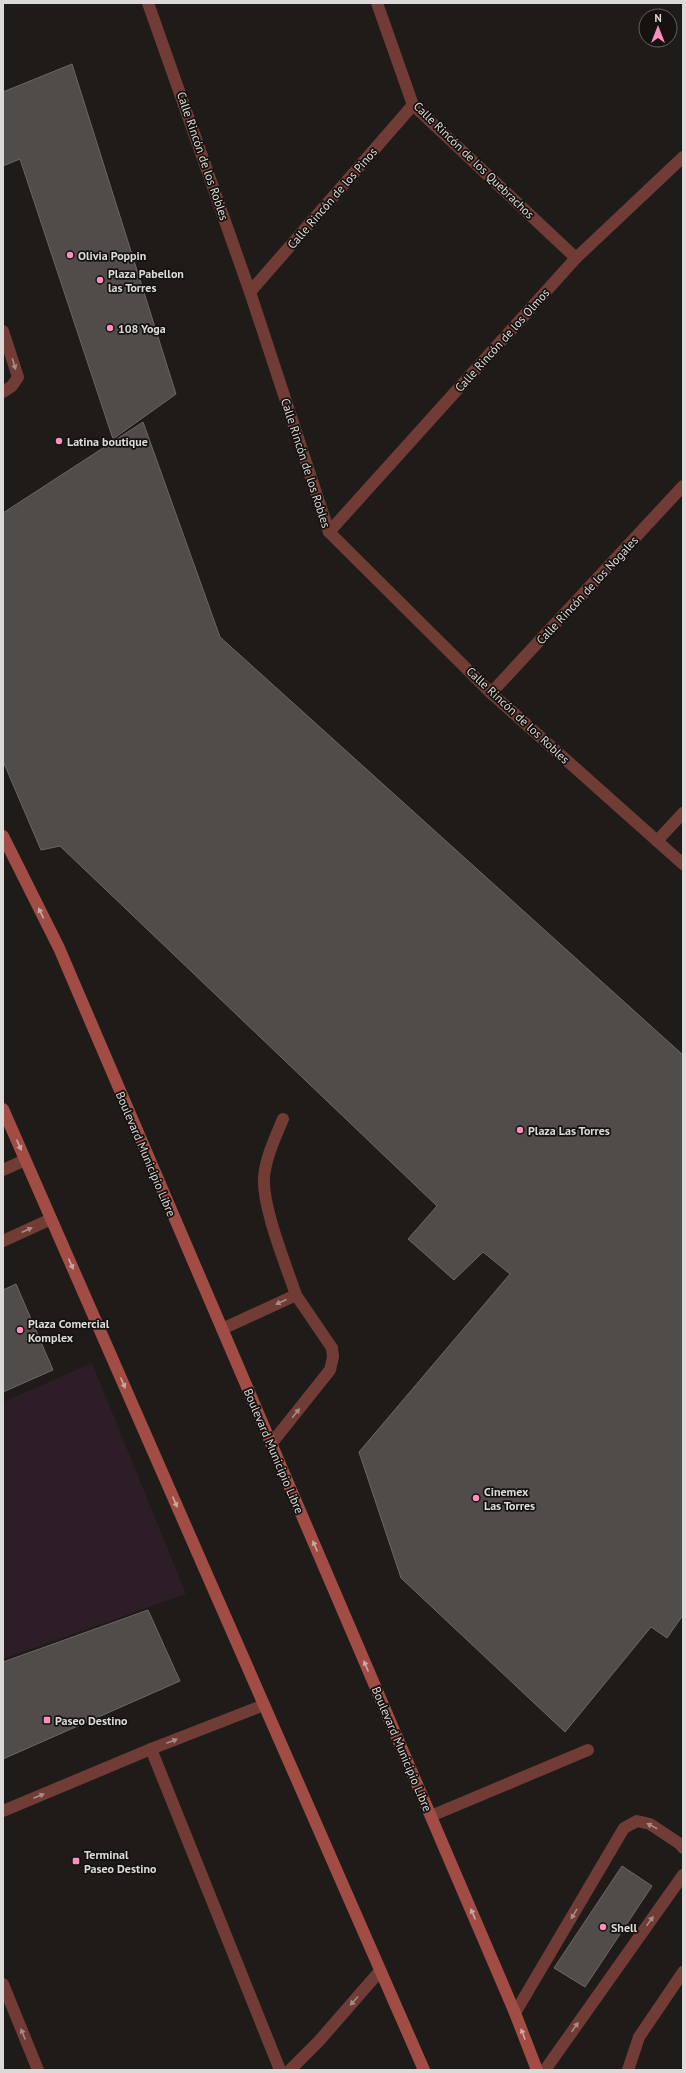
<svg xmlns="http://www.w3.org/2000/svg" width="686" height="2073" viewBox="0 0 686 2073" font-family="'PT Sans',sans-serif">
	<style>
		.commercial { fill: #2d1d27 }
		.building { fill: #504c49; stroke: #6b6764 }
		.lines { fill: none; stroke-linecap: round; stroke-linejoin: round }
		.service { stroke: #713c36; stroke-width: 12 }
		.minor { stroke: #713c36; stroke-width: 12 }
		.secondary { stroke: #a14c44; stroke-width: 12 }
		.oneway { fill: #a68b87 }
		.oneway2 { fill: #c7a8a4 }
		.poi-dot { fill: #fd8ebe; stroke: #151210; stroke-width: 1.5 }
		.labels { text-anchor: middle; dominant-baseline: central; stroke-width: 3.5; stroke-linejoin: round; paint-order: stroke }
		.street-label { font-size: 12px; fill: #dcdad8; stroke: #151210 }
		.poi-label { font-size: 12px; font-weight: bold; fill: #dcdad8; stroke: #151210; text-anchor: start }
	</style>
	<rect width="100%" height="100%" fill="#1e1b19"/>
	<path class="commercial" d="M92 1363 186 1594 3 1659V1402Z"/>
	<g class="building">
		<path d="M72 64 176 394 113 439 20 159 3 166V92Z"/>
		<path d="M143 422 220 637 683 1055V1615L667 1638 651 1627 565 1732 401 1578 359 1452 510 1274 483 1252 454 1280 408 1239 437 1206 60 846 41 850 3 761V513Z"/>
		<path d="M16 1284 53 1370 3 1392V1290Z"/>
		<path d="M148 1610 180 1681 3 1759V1662Z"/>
		<path d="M622 1866 652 1886 585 1987 554 1968Z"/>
	</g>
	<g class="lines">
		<g class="service">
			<path d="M3 331 18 377 12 386 3 392"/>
			<path d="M283 1119C275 1138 266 1157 264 1177 262 1207 286 1265 296 1295"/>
			<path d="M3 1170 25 1160"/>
			<path d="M3 1241 51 1219"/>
			<path d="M222 1329 296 1295 332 1348 333 1357 330 1370 271 1444"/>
			<path d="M151 1749 280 2070"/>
			<path d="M3 1811 151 1749 264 1705"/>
			<path d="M431 1816 588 1750"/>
			<path d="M3 1984 38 2070"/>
			<path d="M515 2013 624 1828 637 1821 650 1824 680 1844 683 1848"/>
			<path d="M290 2070 319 2041 380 1971"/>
			<path d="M545 2070 683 1875"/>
		</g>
		<g class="minor">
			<path d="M148 3 250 292 329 532 491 693 683 864"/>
			<path d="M377 3 413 105 576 258"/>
			<path d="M250 292 413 105"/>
			<path d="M329 532 576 258 683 157"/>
			<path d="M491 693 683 486"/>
			<path d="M657 841 683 813"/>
			<path d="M628 2070 639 2037 683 1972"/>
		</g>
		<g class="secondary">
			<path d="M3 836 59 948 515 2013 537 2070"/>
			<path d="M3 1109 424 2070"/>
		</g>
	</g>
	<defs><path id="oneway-solid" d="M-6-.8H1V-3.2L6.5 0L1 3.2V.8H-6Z"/></defs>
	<g class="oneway">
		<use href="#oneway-solid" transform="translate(14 364) rotate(73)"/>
		<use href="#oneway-solid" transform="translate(27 1230) rotate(-25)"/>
		<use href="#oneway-solid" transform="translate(281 1302) rotate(156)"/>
		<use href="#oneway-solid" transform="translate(296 1413) rotate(-51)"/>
		<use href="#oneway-solid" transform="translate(172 1741) rotate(-21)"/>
		<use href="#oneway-solid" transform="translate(39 1796) rotate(-23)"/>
		<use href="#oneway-solid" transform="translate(652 1826) rotate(-153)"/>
		<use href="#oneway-solid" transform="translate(574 1914) rotate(121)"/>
		<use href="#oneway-solid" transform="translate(650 1921) rotate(-55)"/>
		<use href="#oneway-solid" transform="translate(354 2001) rotate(132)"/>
		<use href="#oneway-solid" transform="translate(575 2027) rotate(-55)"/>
		<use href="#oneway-solid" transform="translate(23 2034) rotate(-112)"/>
	</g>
	<g class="oneway2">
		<use href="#oneway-solid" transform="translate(41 913) rotate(-116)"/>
		<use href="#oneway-solid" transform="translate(19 1145) rotate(66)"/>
		<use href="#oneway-solid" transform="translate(71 1264) rotate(66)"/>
		<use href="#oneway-solid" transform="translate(123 1383) rotate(66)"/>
		<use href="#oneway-solid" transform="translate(175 1502) rotate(66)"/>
		<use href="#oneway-solid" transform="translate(315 1546) rotate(-113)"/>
		<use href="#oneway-solid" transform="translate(366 1666) rotate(-113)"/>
		<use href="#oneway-solid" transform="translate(473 1914) rotate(-113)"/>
		<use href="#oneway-solid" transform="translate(523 2034) rotate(-111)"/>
	</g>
	<g class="poi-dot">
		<circle cx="70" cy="255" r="4"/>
		<circle cx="100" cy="280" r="4"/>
		<circle cx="110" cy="328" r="4"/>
		<circle cx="59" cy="441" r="4"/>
		<circle cx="520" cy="1130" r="4"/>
		<circle cx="20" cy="1330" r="4"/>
		<circle cx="476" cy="1498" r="4"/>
		<rect x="43" y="1716" width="8" height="8" rx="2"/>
		<rect x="72" y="1857" width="8" height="8" rx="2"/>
		<circle cx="603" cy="1927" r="4"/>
	</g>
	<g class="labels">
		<g class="street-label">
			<text transform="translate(203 156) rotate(71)">Calle Rincón de los Robles</text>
			<text transform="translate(474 160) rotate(44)">Calle Rincón de los Quebrachos</text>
			<text transform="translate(332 198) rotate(-49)">Calle Rincón de los Pinos</text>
			<text transform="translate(502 340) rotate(-48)">Calle Rincón de los Olmos</text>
			<text transform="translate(306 463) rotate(72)">Calle Rincón de los Robles</text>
			<text transform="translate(587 590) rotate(-47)">Calle Rincón de los Nogales</text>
			<text transform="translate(518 715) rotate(43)">Calle Rincón de los Robles</text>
			<text transform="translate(146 1154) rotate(67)">Boulevard Municipio Libre</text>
			<text transform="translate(274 1451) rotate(67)">Boulevard Municipio Libre</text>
			<text transform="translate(402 1749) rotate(67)">Boulevard Municipio Libre</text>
		</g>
		<g class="poi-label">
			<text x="78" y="255">Olivia Poppin</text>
			<text x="108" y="273">Plaza Pabellon<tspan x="108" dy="14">las Torres</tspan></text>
			<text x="118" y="328">108 Yoga</text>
			<text x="67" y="441">Latina boutique</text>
			<text x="528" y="1130">Plaza Las Torres</text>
			<text x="28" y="1323">Plaza Comercial<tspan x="28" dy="14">Komplex</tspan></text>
			<text x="484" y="1491">Cinemex<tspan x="484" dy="14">Las Torres</tspan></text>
			<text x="55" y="1720">Paseo Destino</text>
			<text x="84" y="1854">Terminal<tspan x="84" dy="14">Paseo Destino</tspan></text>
			<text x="611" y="1927">Shell</text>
		</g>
	</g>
	<rect width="686" height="2073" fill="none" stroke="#dcdad8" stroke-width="8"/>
	<g transform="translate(658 28)"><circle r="19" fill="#151210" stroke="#656260"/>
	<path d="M0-3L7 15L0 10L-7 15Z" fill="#fd8ebe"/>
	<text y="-6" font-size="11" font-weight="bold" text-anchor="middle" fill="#dcdad8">N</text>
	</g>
</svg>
